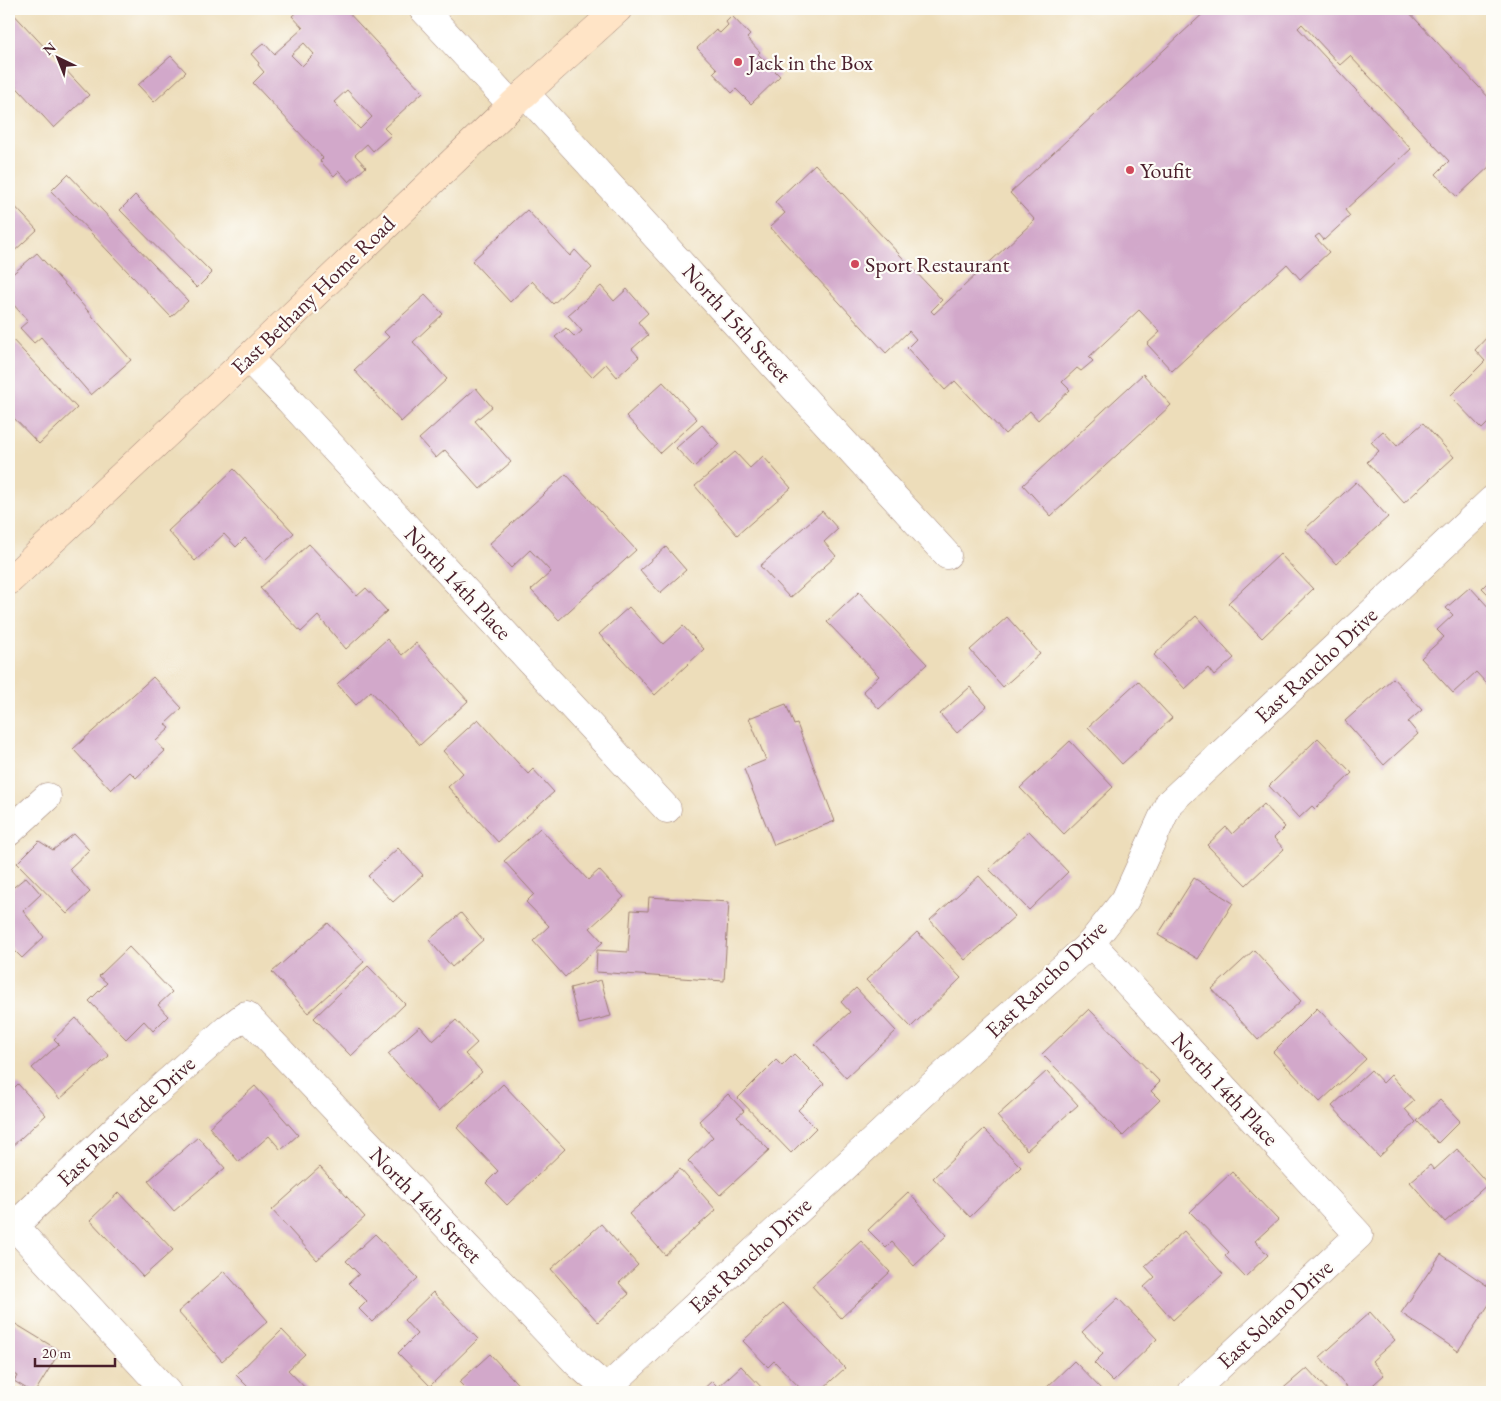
<svg xmlns="http://www.w3.org/2000/svg" width="1501" height="1401" viewBox="0 0 1501 1401" font-family="'EB Garamond',serif">
	<style>
		.building { fill: #d2a8ca; fill-rule: evenodd }
		.lines { fill: none; stroke-linecap: round; stroke-linejoin: round }
		.street-casing { stroke: #9c7e72; stroke-width: 29 }
		.secondary-casing { stroke: #9c7e72; stroke-width: 29 }
		.street { stroke: #fff; stroke-width: 28 }
		.secondary { stroke: #ffe4c6; stroke-width: 28 }
		.poi-dot { fill: #d1495b; stroke: #fdfcf7; stroke-width: 2 }
		.labels { text-anchor: middle; dominant-baseline: central; stroke-width: 4.5; stroke-linejoin: round; paint-order: stroke }
		.poi-label { font-size: 22px; fill: #4a1f2b; stroke: #fdfcf7; text-anchor: start }
		.street-label { font-size: 22px; fill: #4a1f2b; stroke: #fdfcf7 }
	</style>
	<rect width="100%" height="100%" fill="#fdfcf7"/>
	<filter id="ink" filterUnits="userSpaceOnUse"><feTurbulence type="fractalNoise" baseFrequency=".02" numOctaves="2"/><feDisplacementMap in="SourceGraphic" scale="10" xChannelSelector="R" yChannelSelector="G"/><feConvolveMatrix kernelMatrix="1 2 1 2 8 2 1 2 1" color-interpolation-filters="sRGB"/></filter>
	<filter id="wash" filterUnits="userSpaceOnUse"><feTurbulence type="fractalNoise" baseFrequency=".0096" numOctaves="4" result="noise"/><feDisplacementMap in="SourceGraphic" scale="20" xChannelSelector="R" yChannelSelector="G"/><feGaussianBlur stdDeviation="1.12" result="paint"/><feColorMatrix in="noise" values="0 0 0 0 0 0 0 0 0 0 0 0 0 0 0 0 0 1.4 0 .05"/><feComposite in="paint" operator="in"/></filter>
	<g filter="url(#wash)">
		<rect width="100%" height="100%" fill="#edddba"/>
		<g id="blocks">
			<g class="building">
				<path d="M9 9 89 95 54 128 9 79Z"/>
				<path d="M300 9H345L423 92 384 128 391 135 373 151 367 144 355 155 366 167 349 182 339 171 334 176 320 161 323 158 253 83 264 72 258 65 259 63 251 54 264 43 274 54 303 28 292 16ZM304 43 314 54 302 66 291 55ZM347 90 372 117 360 129 334 102Z"/>
				<path d="M1208 9H1406L1492 101V164L1457 197 1436 174 1449 161 1350 56 1340 65 1302 24 1298 28 1411 149 1345 210 1350 216 1324 240 1319 234 1315 237 1329 252 1300 279 1287 264 1172 371 1147 344 1160 332 1139 310 1089 357 1093 361 1081 371 1077 368 1062 382 1070 390 1038 420 1030 411 1005 434 955 381 945 390 907 348 916 339 909 331 886 353 770 227 785 213 775 202 815 164 942 300 931 311 934 314 1035 220 1010 193Z"/>
				<path d="M732 16 750 35 747 38 760 52 758 54 780 76 751 104 736 89 732 93 713 73 717 69 697 48 716 30 720 33 728 25 726 22Z"/>
				<path d="M171 56 186 72 154 102 138 85Z"/>
				<path d="M68 174 188 301 171 317 51 191Z"/>
				<path d="M135 195 212 273 197 288 120 210Z"/>
				<path d="M9 200 37 230 9 256Z"/>
				<path d="M527 210 570 256 575 250 592 268 553 304 532 281 510 302 472 261Z"/>
				<path d="M37 253 131 360 91 395 41 337 34 343 20 328 28 321 12 303 9 306V277Z"/>
				<path d="M601 286 614 301 627 289 648 313 638 322 648 335 632 349 639 357 617 377 606 364 592 377 555 337 566 328 575 337 582 331 568 315Z"/>
				<path d="M425 295 443 314 413 342 447 379 401 422 354 370 389 337 384 332Z"/>
				<path d="M1489 335 1492 338V419L1482 429 1450 396 1485 361 1475 350Z"/>
				<path d="M9 336 77 408 39 444 9 413Z"/>
				<path d="M1143 374 1171 405 1051 516 1023 485Z"/>
				<path d="M663 382 697 419 660 453 626 416Z"/>
				<path d="M476 388 492 407 475 421 511 462 480 489 445 450 436 458 419 439Z"/>
				<path d="M1423 423 1454 457 1404 503 1367 462 1379 451 1371 442 1383 431 1397 446Z"/>
				<path d="M702 425 719 444 694 467 676 448Z"/>
				<path d="M735 452 750 468 763 456 791 488 737 535 695 486Z"/>
				<path d="M234 469 294 533 265 560 245 538 236 547 224 534 195 561 168 531Z"/>
				<path d="M566 474 636 550 559 620 531 590 551 572 530 550 511 568 489 544Z"/>
				<path d="M1356 482 1388 517 1336 564 1305 529Z"/>
				<path d="M822 511 838 529 824 542 836 556 790 598 760 566Z"/>
				<path d="M309 544 357 596 366 588 387 611 346 649 318 616 301 632 260 588Z"/>
				<path d="M666 547 686 570 660 593 640 570Z"/>
				<path d="M1280 554 1313 589 1262 638 1228 603Z"/>
				<path d="M1492 578V598L1482 588Z"/>
				<path d="M1470 587 1492 611V680L1487 684 1476 672 1453 693 1421 658 1444 637 1437 630 1453 615 1446 608Z"/>
				<path d="M859 592 927 664 879 709 863 691 879 676 827 622Z"/>
				<path d="M629 607 663 644 683 626 704 649 655 695 599 634Z"/>
				<path d="M1196 616 1234 658 1214 676 1208 668 1185 689 1154 655Z"/>
				<path d="M1007 617 1040 654 1003 687 970 650Z"/>
				<path d="M387 639 402 655 416 643 468 701 420 745 371 691 356 705 337 684Z"/>
				<path d="M153 677 182 708 165 724 170 728 156 741 165 751 136 778 130 772 111 790 73 749Z"/>
				<path d="M1393 678 1422 710 1408 722 1418 734 1384 765 1345 721Z"/>
				<path d="M1138 681 1172 718 1122 764 1088 727Z"/>
				<path d="M970 687 987 706 957 733 940 714Z"/>
				<path d="M786 704 794 725 797 724 835 821 774 845 744 769 766 760 749 718Z"/>
				<path d="M478 719 528 774 533 769 554 792 498 842 448 787 463 773 443 751Z"/>
				<path d="M1318 738 1352 773 1315 809 1312 806 1299 818 1269 786Z"/>
				<path d="M1070 741 1113 787 1064 834 1020 788Z"/>
				<path d="M1264 804 1285 827 1274 838 1284 849 1246 885 1207 845 1226 827 1232 834Z"/>
				<path d="M540 828 588 880 599 870 624 897 590 928 603 942 565 977 533 941 549 926 526 902 534 894 504 861Z"/>
				<path d="M1029 831 1068 872 1029 910 989 869Z"/>
				<path d="M74 834 89 850 69 869 90 892 67 914 17 863 39 841 53 850Z"/>
				<path d="M398 848 423 875 393 902 368 876Z"/>
				<path d="M979 876 1015 916 965 960 930 920Z"/>
				<path d="M26 877 41 894 23 911 44 937 22 958 9 945V891Z"/>
				<path d="M1194 878 1233 903 1198 959 1158 935Z"/>
				<path d="M649 897 729 902 724 981 596 972 597 950 628 952 631 910 648 911Z"/>
				<path d="M461 913 483 940 452 967 429 940Z"/>
				<path d="M328 923 364 962 308 1013 272 972Z"/>
				<path d="M917 932 961 978 911 1027 866 980Z"/>
				<path d="M129 947 172 992 158 1005 168 1016 153 1031 144 1021 126 1039 89 1001 107 983 99 976Z"/>
				<path d="M1254 950 1301 1001 1258 1040 1212 989Z"/>
				<path d="M368 966 405 1004 351 1056 314 1018Z"/>
				<path d="M601 980 611 1016 579 1024 570 988Z"/>
				<path d="M856 988 896 1031 846 1078 815 1044 850 1012 841 1002Z"/>
				<path d="M1317 1008 1366 1059 1320 1102 1273 1052Z"/>
				<path d="M1089 1009 1160 1082 1151 1091 1160 1100 1123 1136 1042 1054Z"/>
				<path d="M76 1018 109 1056 60 1099 32 1068 59 1044 54 1039Z"/>
				<path d="M456 1020 477 1043 465 1054 482 1072 439 1111 388 1054 420 1026 433 1041Z"/>
				<path d="M794 1054 824 1084 798 1110 816 1128 791 1153 738 1098 776 1060 782 1066Z"/>
				<path d="M1371 1070 1383 1083 1391 1075 1414 1101 1405 1109 1416 1122 1379 1157 1332 1106Z"/>
				<path d="M1047 1071 1078 1105 1027 1150 997 1116Z"/>
				<path d="M18 1084 46 1115 9 1149V1093Z"/>
				<path d="M503 1084 565 1149 507 1205 486 1183 498 1171 457 1128Z"/>
				<path d="M255 1086 298 1135 281 1150 269 1136 239 1162 209 1127Z"/>
				<path d="M728 1094 744 1111 737 1117 769 1150 720 1195 688 1161 713 1137 699 1121Z"/>
				<path d="M1440 1100 1460 1121 1438 1143 1417 1121Z"/>
				<path d="M984 1129 1021 1167 970 1217 933 1178Z"/>
				<path d="M198 1137 225 1168 174 1211 148 1181Z"/>
				<path d="M1457 1149 1488 1184 1445 1222 1410 1182 1430 1165 1434 1170Z"/>
				<path d="M320 1167 365 1217 317 1260 272 1210Z"/>
				<path d="M680 1169 716 1210 665 1255 629 1214Z"/>
				<path d="M1232 1172 1278 1220 1255 1241 1268 1255 1245 1277 1225 1256 1229 1252 1190 1212Z"/>
				<path d="M119 1192 173 1250 143 1277 90 1220Z"/>
				<path d="M908 1192 947 1235 914 1266 892 1242 886 1248 868 1230Z"/>
				<path d="M601 1224 638 1265 619 1283 629 1294 598 1322 551 1269Z"/>
				<path d="M1184 1231 1223 1274 1173 1320 1144 1287 1155 1277 1145 1266Z"/>
				<path d="M375 1234 418 1278 372 1322 359 1309 367 1301 349 1283 359 1274 346 1261Z"/>
				<path d="M861 1241 890 1272 841 1318 812 1286Z"/>
				<path d="M1441 1254 1492 1289V1300L1458 1351 1401 1313Z"/>
				<path d="M224 1271 268 1321 222 1361 178 1312Z"/>
				<path d="M433 1292 478 1339 430 1386 398 1353 417 1334 404 1320Z"/>
				<path d="M1118 1298 1157 1339 1113 1382 1094 1363 1103 1354 1082 1332Z"/>
				<path d="M783 1303 845 1368 819 1392H804L774 1361 768 1367 743 1341Z"/>
				<path d="M1370 1312 1395 1340 1372 1361 1384 1375 1365 1392H1351L1320 1357Z"/>
				<path d="M9 1320 60 1351 35 1392H32L14 1381 17 1376 9 1371Z"/>
				<path d="M282 1330 305 1354 288 1370 309 1392H253L236 1375Z"/>
				<path d="M490 1354 525 1392H469L459 1382Z"/>
				<path d="M1074 1361 1104 1392H1042Z"/>
				<path d="M741 1366 766 1392H700L712 1381 718 1387Z"/>
				<path d="M1307 1368 1329 1392H1279Z"/>
			</g>
		</g>
	</g>
	<g filter="url(#ink)">
		<use href="#blocks" fill-opacity="0" stroke="#9c7e72" stroke-width="1"/>
		<g class="lines">
			<g class="street-casing">
				<g id="street">
					<path d="M423 9 512 105"/>
					<path d="M525 93 947 555"/>
					<path d="M248 358 289 400 667 809"/>
					<path d="M9 832 47 797"/>
					<path d="M1091 943 1359 1235 1192 1392"/>
					<path d="M14 1226 167 1392"/>
					<path d="M9 1231 126 1119 227 1029 246 1015 578 1364 610 1392"/>
					<path d="M606 1389 964 1056 1091 943 1125 900 1169 803 1492 500"/>
				</g>
			</g>
			<g class="secondary-casing">
				<path id="secondary" d="M9 581 248 358 512 105 618 9"/>
			</g>
			<use href="#street" class="street"/>
			<use href="#secondary" class="secondary"/>
		</g>
	</g>
	<g class="poi-dot">
		<circle cx="738" cy="62" r="5"/>
		<circle cx="1130" cy="170" r="5"/>
		<circle cx="855" cy="264" r="5"/>
	</g>
	<g class="labels">
		<g class="poi-label">
			<text x="748" y="62">Jack in the Box</text>
			<text x="1140" y="170">Youfit</text>
			<text x="865" y="264">Sport Restaurant</text>
		</g>
		<g class="street-label">
			<text transform="translate(313 295) rotate(-44)">East Bethany Home Road</text>
			<text transform="translate(737 323) rotate(48)">North 15th Street</text>
			<text transform="translate(458 583) rotate(47)">North 14th Place</text>
			<text transform="translate(1316 665) rotate(-43)">East Rancho Drive</text>
			<text transform="translate(1046 979) rotate(-44)">East Rancho Drive</text>
			<text transform="translate(1225 1089) rotate(47)">North 14th Place</text>
			<text transform="translate(126 1121) rotate(-43)">East Palo Verde Drive</text>
			<text transform="translate(426 1205) rotate(46)">North 14th Street</text>
			<text transform="translate(750 1255) rotate(-43)">East Rancho Drive</text>
			<text transform="translate(1275 1314) rotate(-43)">East Solano Drive</text>
		</g>
	</g>
	<rect width="1501" height="1401" fill="none" stroke="#fdfcf7" stroke-width="30"/>
	<g transform="translate(58 58) rotate(317)" stroke="#fdfcf7" stroke-width="4" paint-order="stroke">
	<path d="M0-4L9 19L0 12L-9 19Z" fill="#4a1f2b"/>
	<text y="-8" font-size="14" font-weight="bold" text-anchor="middle" fill="#4a1f2b">N</text>
	</g>
	<path d="M35 1358v8h80v-8" fill="none" stroke="#4a1f2b" stroke-width="2.5"/>
	<text x="42" y="1358" font-size="15" fill="#4a1f2b" stroke="#fdfcf7" stroke-width="4" paint-order="stroke">20 m</text>
</svg>
